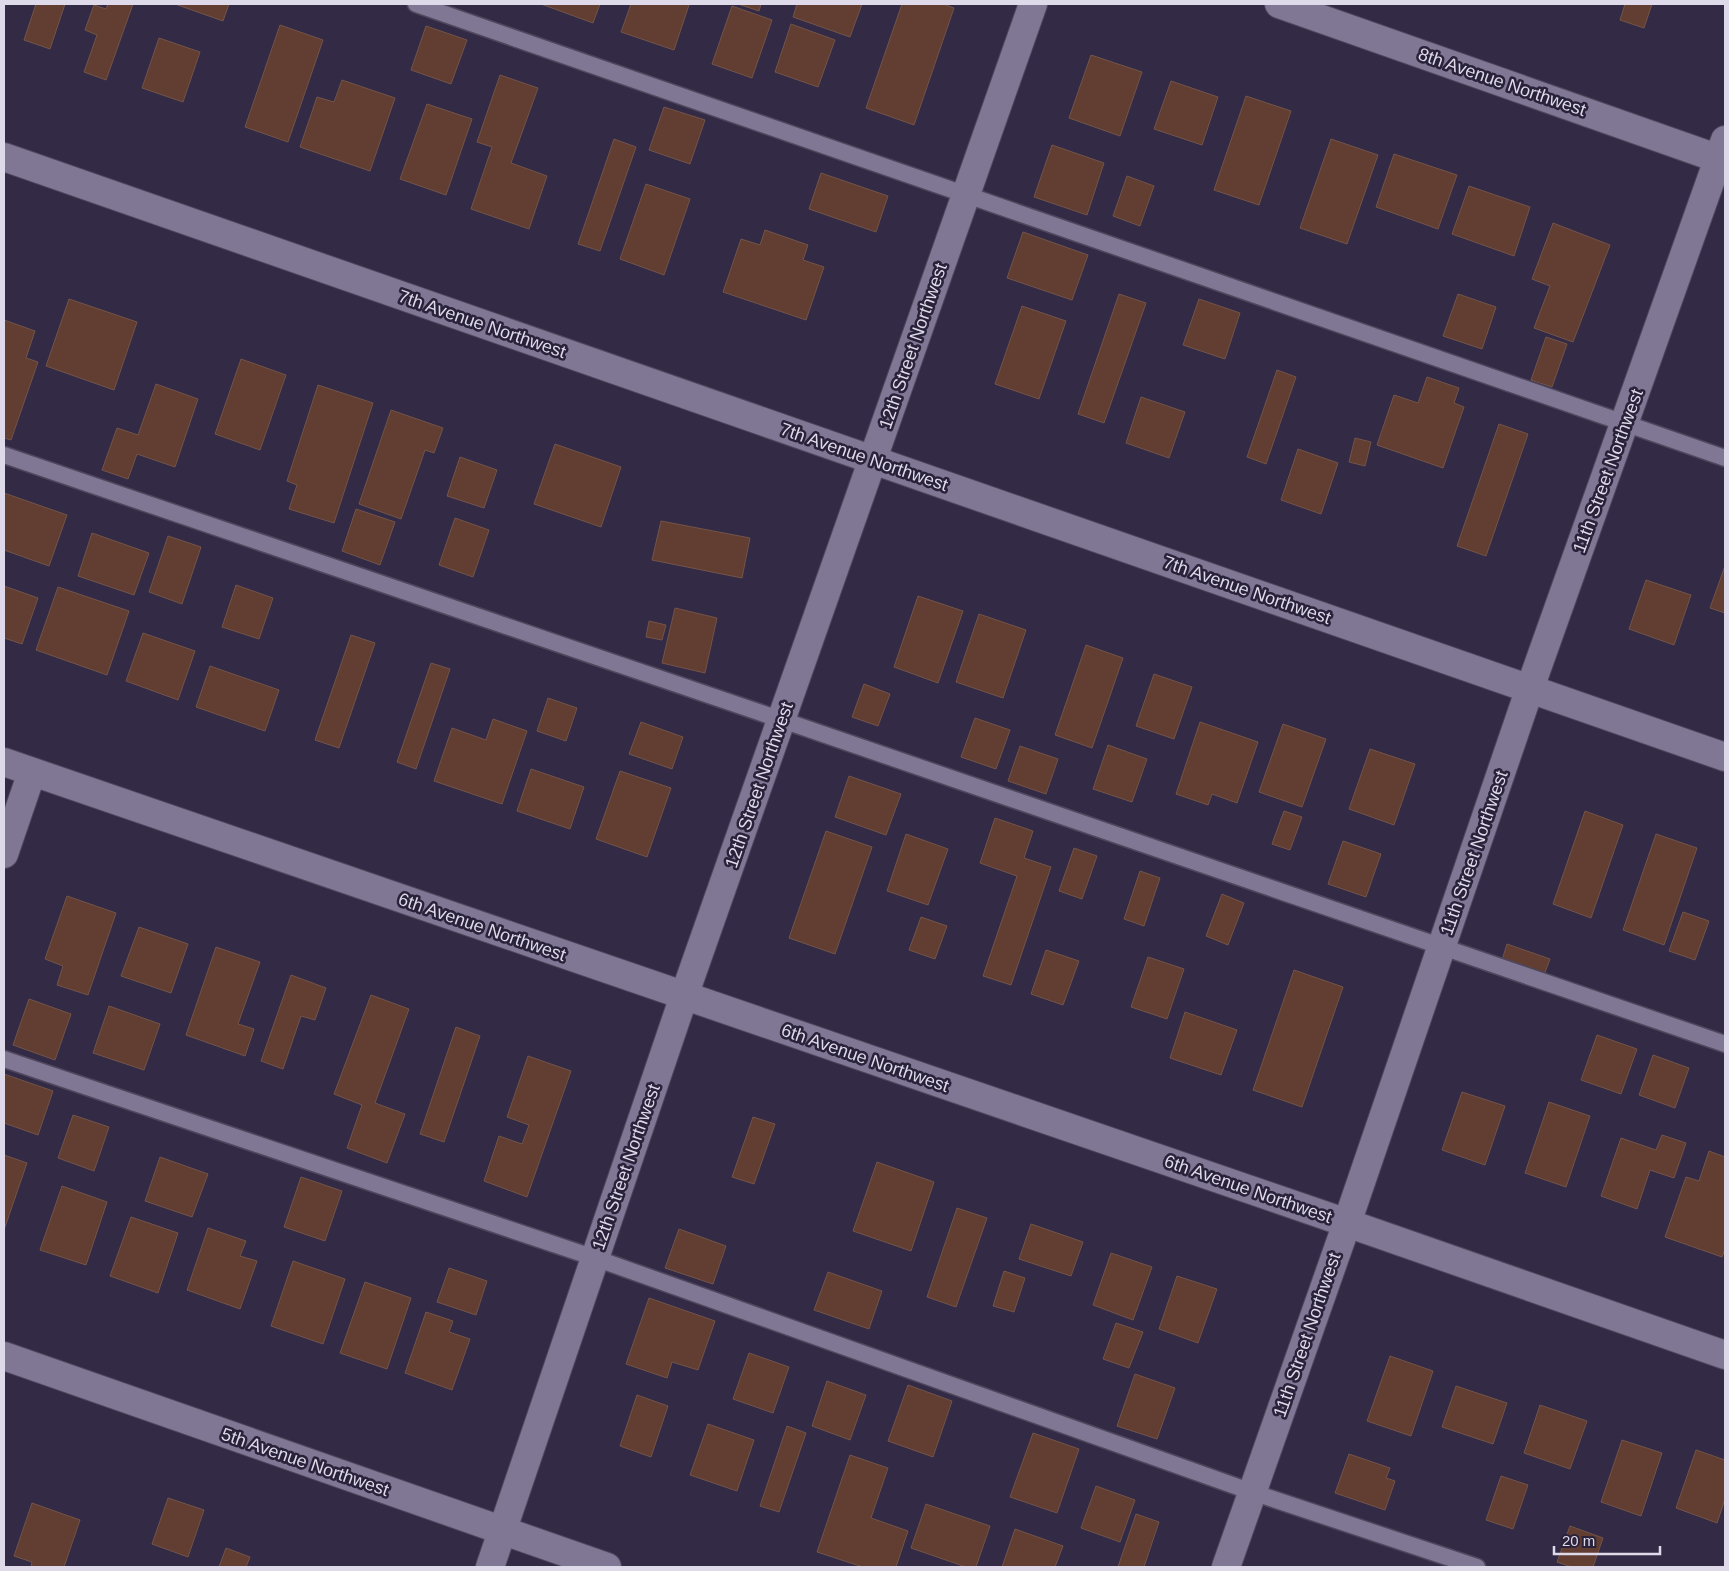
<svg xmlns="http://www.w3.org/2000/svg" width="1729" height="1571" viewBox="0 0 1729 1571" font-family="Helvetica,sans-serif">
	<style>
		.building { fill: #613d32; stroke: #735449 }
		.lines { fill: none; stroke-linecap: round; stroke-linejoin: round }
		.service-casing { stroke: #4e475d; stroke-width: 19 }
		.minor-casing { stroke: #4e475d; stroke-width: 30 }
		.service { stroke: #807795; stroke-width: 16 }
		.minor { stroke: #807795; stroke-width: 28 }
		.labels { text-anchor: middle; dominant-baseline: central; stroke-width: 5; stroke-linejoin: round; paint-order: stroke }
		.street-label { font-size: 18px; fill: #dedaea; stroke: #29223a }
	</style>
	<rect width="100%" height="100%" fill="#332b45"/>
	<g class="building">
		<path d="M36 4H65L50 49 24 40Z"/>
		<path d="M108 4H133L106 80 84 72 97 35 85 30 94 5 106 9Z"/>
		<path d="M175 4H229L223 21Z"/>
		<path d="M541 4H600L593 23Z"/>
		<path d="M631 4H684L689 5 674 50 621 32Z"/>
		<path d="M738 4H761L759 11Z"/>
		<path d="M797 4H862L850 37 793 17Z"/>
		<path d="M902 4H943L954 8 914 125 866 108Z"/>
		<path d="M1625 4H1652L1644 28 1620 20Z"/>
		<path d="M732 6 772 20 752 78 712 64Z"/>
		<path d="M791 24 835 40 818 87 775 72Z"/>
		<path d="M280 25 323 40 288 142 245 127Z"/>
		<path d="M426 26 467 40 451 84 411 70Z"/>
		<path d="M159 38 200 52 183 102 142 88Z"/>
		<path d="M1091 55 1142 72 1120 136 1069 118Z"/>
		<path d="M500 75 538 88 511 163 547 176 529 229 471 209 492 147 477 142Z"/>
		<path d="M342 80 395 98 370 171 300 147 317 97 334 102Z"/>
		<path d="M1171 81 1218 97 1202 145 1154 129Z"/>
		<path d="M1246 96 1291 111 1259 205 1214 190Z"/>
		<path d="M427 104 472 119 446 195 400 179Z"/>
		<path d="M664 107 705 120 690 164 649 150Z"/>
		<path d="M614 139 636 147 600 251 578 244Z"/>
		<path d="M1331 139 1378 155 1347 244 1300 228Z"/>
		<path d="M1052 145 1104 163 1087 215 1034 197Z"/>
		<path d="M1394 154 1457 175 1438 229 1376 207Z"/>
		<path d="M821 173 888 196 876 232 809 209Z"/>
		<path d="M1127 176 1154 186 1140 226 1113 216Z"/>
		<path d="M646 184 690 199 664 275 620 259Z"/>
		<path d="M1469 186 1530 207 1514 256 1452 234Z"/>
		<path d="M1553 223 1610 245 1573 342 1534 328 1550 286 1532 279Z"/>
		<path d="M765 230 808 245 803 260 824 267 806 320 723 292 741 239 760 245Z"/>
		<path d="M1023 232 1088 255 1072 300 1007 278Z"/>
		<path d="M1119 294 1146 303 1104 423 1078 414Z"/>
		<path d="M1458 294 1496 307 1482 349 1443 336Z"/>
		<path d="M69 299 137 322 114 390 46 366Z"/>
		<path d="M1199 299 1240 313 1225 359 1183 345Z"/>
		<path d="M1022 306 1066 321 1039 399 995 384Z"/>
		<path d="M4 320 35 331 26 358 38 362 11 440 4 438Z"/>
		<path d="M1546 337 1567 344 1552 387 1531 380Z"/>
		<path d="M241 359 286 375 260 450 215 434Z"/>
		<path d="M1277 370 1296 377 1266 464 1247 457Z"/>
		<path d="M1427 377 1459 388 1454 403 1464 407 1443 468 1377 445 1394 395 1418 403Z"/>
		<path d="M156 384 198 399 175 467 137 454 128 479 102 470 117 428 138 435Z"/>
		<path d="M318 385 373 403 334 523 289 509 297 485 287 481Z"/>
		<path d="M1141 397 1185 412 1169 458 1126 443Z"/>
		<path d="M391 410 443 428 434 453 425 450 401 519 359 504Z"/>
		<path d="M1499 424 1528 434 1486 556 1457 546Z"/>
		<path d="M1355 438 1371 442 1365 466 1349 462Z"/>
		<path d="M555 444 621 467 601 527 534 504Z"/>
		<path d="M1298 449 1338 463 1321 514 1281 500Z"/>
		<path d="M460 457 497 470 484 508 447 496Z"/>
		<path d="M4 493 67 515 49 566 4 550Z"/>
		<path d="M356 509 395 522 380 565 342 551Z"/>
		<path d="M455 518 489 530 473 577 439 565Z"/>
		<path d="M661 521 750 538 742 578 652 560Z"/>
		<path d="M92 533 149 553 134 595 78 576Z"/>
		<path d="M168 536 201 547 182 604 149 592Z"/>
		<path d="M1725 566V613L1710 608Z"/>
		<path d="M1646 580 1691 595 1674 645 1629 629Z"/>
		<path d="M236 585 273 598 259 639 222 627Z"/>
		<path d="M4 586 38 598 22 644 4 638Z"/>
		<path d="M58 587 129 611 107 675 36 650Z"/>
		<path d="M918 596 963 611 938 683 894 667Z"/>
		<path d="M675 608 717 618 705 673 662 663Z"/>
		<path d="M979 614 1026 630 1003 698 956 682Z"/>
		<path d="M649 621 666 625 662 640 646 637Z"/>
		<path d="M143 633 195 651 178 700 126 681Z"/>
		<path d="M351 635 375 643 339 748 315 740Z"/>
		<path d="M1086 645 1123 658 1092 748 1055 735Z"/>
		<path d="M431 663 450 669 416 769 397 762Z"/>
		<path d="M210 666 279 690 265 731 196 707Z"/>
		<path d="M1154 674 1192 687 1174 739 1136 726Z"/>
		<path d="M864 684 890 694 878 726 852 717Z"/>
		<path d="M548 698 577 708 566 741 537 731Z"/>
		<path d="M975 718 1010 730 996 769 961 757Z"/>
		<path d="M493 719 527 731 502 804 434 781 452 728 486 740Z"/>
		<path d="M641 722 683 737 672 769 629 754Z"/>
		<path d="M1200 722 1258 742 1237 803 1212 794 1208 805 1176 794Z"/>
		<path d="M1283 724 1326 739 1302 807 1259 792Z"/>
		<path d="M1108 745 1147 759 1132 802 1093 789Z"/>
		<path d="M1020 746 1058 759 1046 794 1008 781Z"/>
		<path d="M1370 749 1415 764 1394 825 1349 809Z"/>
		<path d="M531 769 584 787 570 829 517 811Z"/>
		<path d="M620 771 671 788 647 857 596 839Z"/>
		<path d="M849 776 901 794 886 835 835 817Z"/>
		<path d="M1284 811 1302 817 1290 850 1272 844Z"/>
		<path d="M1585 811 1623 825 1591 918 1553 904Z"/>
		<path d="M995 818 1033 831 1024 858 1051 867 1011 985 983 976 1017 876 980 863Z"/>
		<path d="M826 831 872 847 835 954 789 938Z"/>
		<path d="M906 834 948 849 928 905 887 891Z"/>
		<path d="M1656 834 1697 848 1664 945 1623 930Z"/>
		<path d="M1343 841 1381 854 1366 897 1328 884Z"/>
		<path d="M1074 848 1097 856 1082 899 1059 891Z"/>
		<path d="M1140 871 1160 878 1144 926 1124 919Z"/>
		<path d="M1222 894 1244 903 1228 945 1206 936Z"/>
		<path d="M67 896 116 913 88 995 57 985 63 966 45 959Z"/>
		<path d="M1683 912 1709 921 1695 960 1669 951Z"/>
		<path d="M921 917 947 926 935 959 909 950Z"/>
		<path d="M139 927 188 944 171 993 121 976Z"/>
		<path d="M1507 944 1550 959 1544 975 1502 960Z"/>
		<path d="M216 947 260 962 238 1024 254 1029 245 1056 186 1035Z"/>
		<path d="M1046 950 1079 961 1063 1005 1031 994Z"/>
		<path d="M1148 957 1184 969 1167 1019 1131 1007Z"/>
		<path d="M1294 970 1343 987 1302 1107 1253 1090Z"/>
		<path d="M291 975 326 988 315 1020 301 1016 283 1069 261 1061Z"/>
		<path d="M371 995 409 1009 375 1103 405 1114 387 1163 347 1148 362 1105 334 1094Z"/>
		<path d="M29 999 71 1014 55 1060 13 1045Z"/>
		<path d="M109 1006 160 1024 144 1070 93 1053Z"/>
		<path d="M1185 1012 1237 1030 1221 1075 1170 1058Z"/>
		<path d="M456 1027 480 1036 444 1142 420 1134Z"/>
		<path d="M1597 1035 1637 1049 1621 1094 1581 1080Z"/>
		<path d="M1653 1055 1689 1068 1675 1108 1639 1095Z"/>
		<path d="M528 1056 571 1071 527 1197 484 1181 499 1136 522 1144 529 1125 507 1117Z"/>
		<path d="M4 1074 53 1091 38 1135 4 1123Z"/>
		<path d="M1462 1092 1505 1106 1485 1165 1442 1150Z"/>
		<path d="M1549 1102 1590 1116 1566 1187 1525 1173Z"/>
		<path d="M73 1115 109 1127 94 1171 58 1158Z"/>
		<path d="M753 1117 775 1124 754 1184 732 1177Z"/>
		<path d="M1662 1135 1686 1143 1674 1178 1650 1170 1637 1209 1601 1196 1621 1138 1656 1150Z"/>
		<path d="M1709 1151 1725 1157V1249L1722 1257 1665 1237 1686 1177 1699 1181Z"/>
		<path d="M4 1155 27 1163 4 1230Z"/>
		<path d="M160 1157 208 1174 192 1217 145 1201Z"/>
		<path d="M877 1162 934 1182 911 1251 853 1231Z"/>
		<path d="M301 1177 342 1191 325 1241 284 1227Z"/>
		<path d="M62 1186 107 1202 86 1265 40 1250Z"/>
		<path d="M957 1208 987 1218 956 1307 927 1297Z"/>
		<path d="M131 1217 178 1233 158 1293 110 1276Z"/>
		<path d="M1031 1224 1083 1242 1071 1276 1019 1259Z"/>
		<path d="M208 1228 246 1241 240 1256 257 1261 240 1309 187 1290Z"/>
		<path d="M679 1229 726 1246 713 1284 665 1268Z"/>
		<path d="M1111 1253 1152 1267 1133 1320 1093 1305Z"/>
		<path d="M293 1261 345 1279 323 1344 271 1326Z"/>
		<path d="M449 1268 487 1281 476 1315 437 1302Z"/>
		<path d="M1004 1271 1025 1278 1014 1312 993 1306Z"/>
		<path d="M828 1272 882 1291 869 1329 814 1310Z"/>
		<path d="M1177 1276 1217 1289 1198 1343 1159 1329Z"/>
		<path d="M365 1282 411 1298 387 1369 340 1353Z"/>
		<path d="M649 1298 715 1321 698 1370 672 1362 667 1378 626 1364Z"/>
		<path d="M426 1312 453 1321 449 1332 470 1339 452 1390 405 1373Z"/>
		<path d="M1116 1323 1143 1332 1129 1368 1103 1359Z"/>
		<path d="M749 1353 789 1367 773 1413 733 1399Z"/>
		<path d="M1390 1356 1433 1371 1411 1436 1367 1421Z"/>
		<path d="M1135 1374 1175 1388 1157 1439 1117 1426Z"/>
		<path d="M827 1381 866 1395 850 1440 812 1426Z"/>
		<path d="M908 1385 952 1401 933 1457 888 1441Z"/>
		<path d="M1456 1386 1507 1403 1493 1444 1442 1427Z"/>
		<path d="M637 1395 668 1406 651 1457 620 1446Z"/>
		<path d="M1540 1405 1587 1421 1570 1469 1524 1453Z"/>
		<path d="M708 1424 754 1440 737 1491 690 1475Z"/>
		<path d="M787 1426 806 1433 779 1512 760 1506Z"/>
		<path d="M1033 1433 1079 1449 1057 1513 1010 1497Z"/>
		<path d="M1622 1440 1662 1453 1641 1516 1601 1502Z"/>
		<path d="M1696 1450 1725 1460V1499L1717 1523 1676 1508Z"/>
		<path d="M1349 1454 1390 1468 1386 1478 1395 1481 1385 1510 1335 1493Z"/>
		<path d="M850 1455 888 1468 871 1518 908 1531 896 1567H863L817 1552Z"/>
		<path d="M1501 1476 1528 1485 1513 1529 1486 1520Z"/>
		<path d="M1096 1486 1135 1500 1120 1542 1081 1528Z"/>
		<path d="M168 1498 204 1510 188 1557 152 1544Z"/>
		<path d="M32 1503 80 1520 64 1567H31L32 1562 14 1556Z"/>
		<path d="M926 1504 990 1526 976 1567H966L911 1548Z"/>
		<path d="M1136 1514 1159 1522 1144 1567H1118Z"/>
		<path d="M1570 1526 1603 1538 1593 1567H1572L1557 1562Z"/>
		<path d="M1015 1529 1063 1546 1055 1567H1002Z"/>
		<path d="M226 1548 250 1557 246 1567H219Z"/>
	</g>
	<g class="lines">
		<g class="service-casing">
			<g id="service">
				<path d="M416 4 1725 458"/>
				<path d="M4 455 782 720 1725 1044"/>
				<path d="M4 1059 595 1258 1252 1492 1477 1567"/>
			</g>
		</g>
		<g class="minor-casing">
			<g id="minor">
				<path d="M1279 4 1725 161"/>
				<path d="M4 157 1725 757"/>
				<path d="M4 762 1347 1223 1725 1355"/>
				<path d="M4 854 32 772"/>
				<path d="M4 1356 607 1567"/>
				<path d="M490 1567 684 996 1033 4"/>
				<path d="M1226 1567 1347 1223 1530 688 1725 140"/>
			</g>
		</g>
		<use href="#service" class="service"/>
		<use href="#minor" class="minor"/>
	</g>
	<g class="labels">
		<g class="street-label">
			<text transform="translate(1502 82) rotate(19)">8th Avenue Northwest</text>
			<text transform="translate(482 324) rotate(19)">7th Avenue Northwest</text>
			<text transform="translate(913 346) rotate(-71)">12th Street Northwest</text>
			<text transform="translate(864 457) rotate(19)">7th Avenue Northwest</text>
			<text transform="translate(1608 471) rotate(-70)">11th Street Northwest</text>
			<text transform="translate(1247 590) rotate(19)">7th Avenue Northwest</text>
			<text transform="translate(759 785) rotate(-71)">12th Street Northwest</text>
			<text transform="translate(1474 853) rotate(-71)">11th Street Northwest</text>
			<text transform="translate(482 927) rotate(19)">6th Avenue Northwest</text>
			<text transform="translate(865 1058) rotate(19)">6th Avenue Northwest</text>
			<text transform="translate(626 1167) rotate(-71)">12th Street Northwest</text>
			<text transform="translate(1248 1189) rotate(19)">6th Avenue Northwest</text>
			<text transform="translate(1307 1335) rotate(-71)">11th Street Northwest</text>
			<text transform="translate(305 1462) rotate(19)">5th Avenue Northwest</text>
		</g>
	</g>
	<rect width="1729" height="1571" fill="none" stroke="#dedaea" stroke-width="10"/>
	<path d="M1554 1546v8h106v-8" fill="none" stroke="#dedaea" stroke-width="2.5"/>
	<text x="1562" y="1546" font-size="15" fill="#dedaea" stroke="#29223a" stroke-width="4" paint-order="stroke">20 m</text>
</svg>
